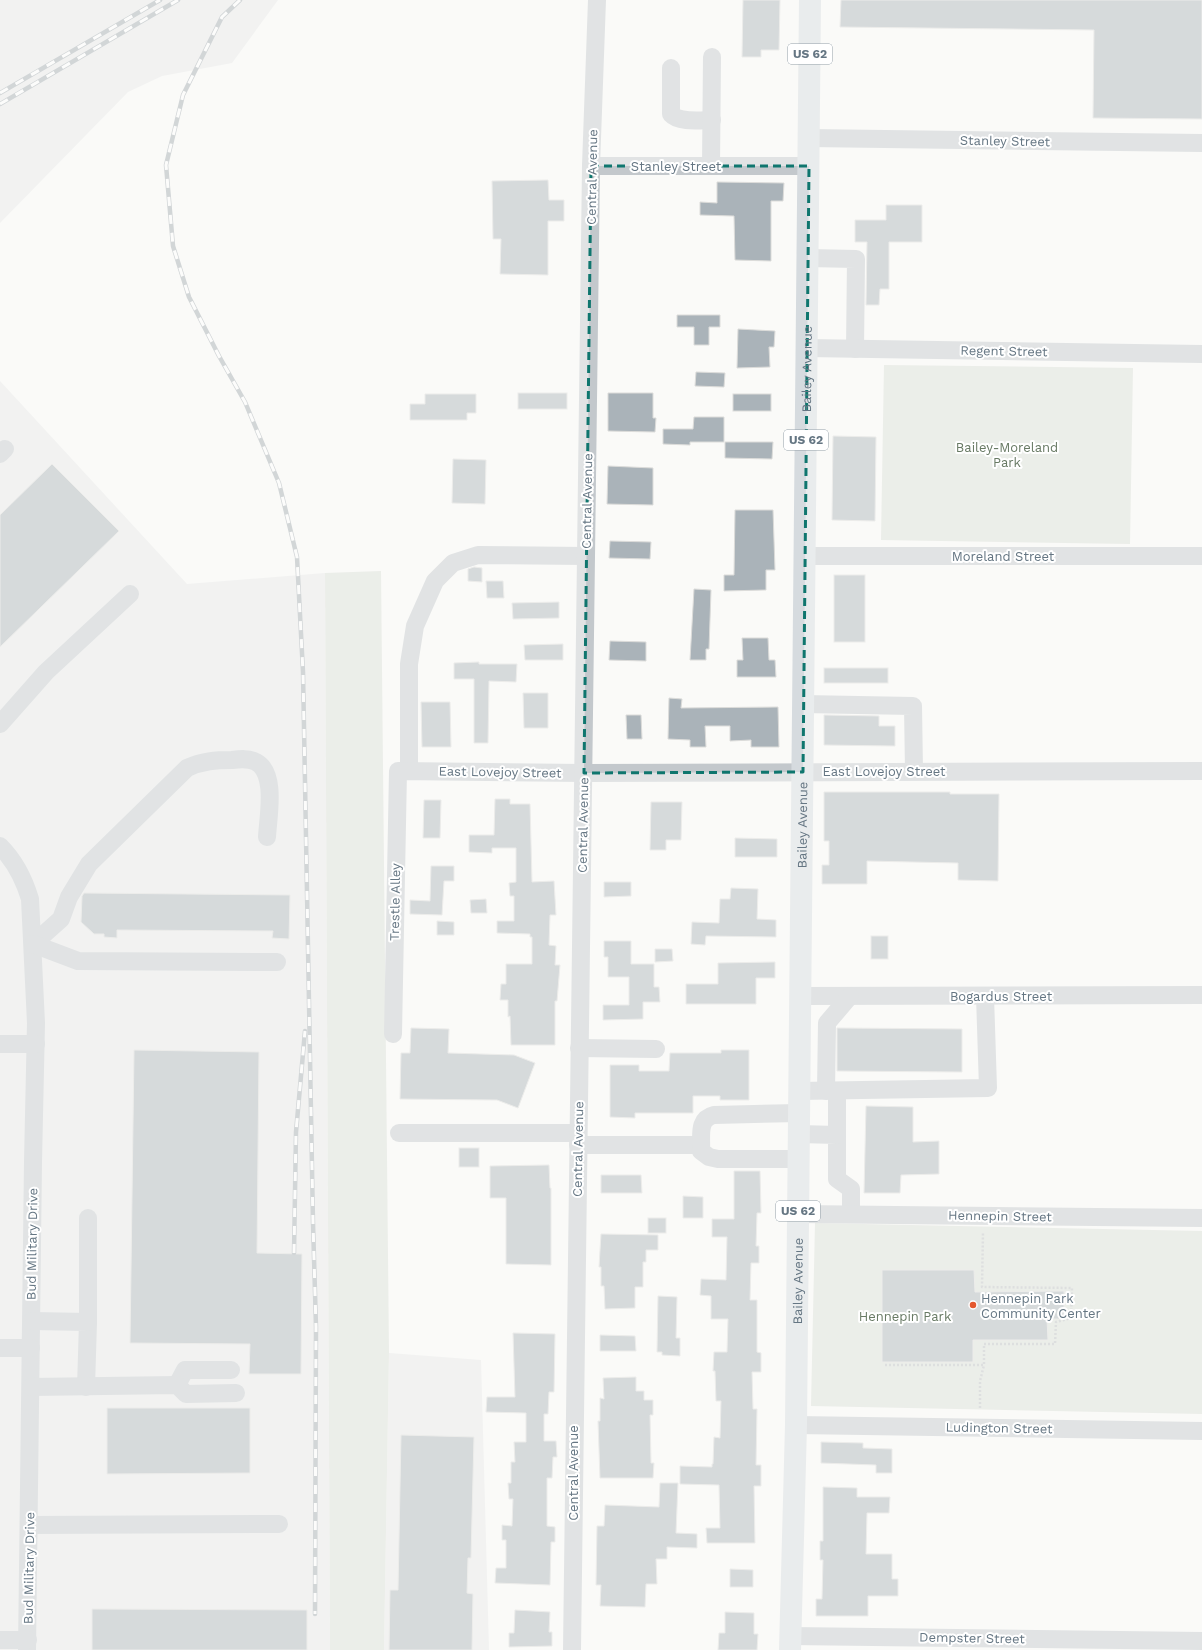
<svg xmlns="http://www.w3.org/2000/svg" width="1202" height="1650" viewBox="0 0 1202 1650" font-family="'Work Sans',sans-serif">
	<style>
		.built { fill: #e8e9e9 }
		.green { fill: #dadfd7 }
		.building { fill: #aab3b9; stroke: #dcdcda }
		.lines { fill: none; stroke-linecap: round; stroke-linejoin: round }
		.path { stroke: #bbbfc2; stroke-width: 2.5; stroke-dasharray: 2 2; stroke-linecap: butt }
		.minor { stroke: #c3c8cc; stroke-width: 18 }
		.major { stroke: #d6dbdf; stroke-width: 22 }
		.rail-casing { stroke: #a2aab0; stroke-width: 4.5 }
		.rail { stroke: #fff; stroke-width: 3; stroke-dasharray: 9; stroke-linecap: butt }
		.marked { fill: none; stroke: #0f766e; stroke-width: 3; stroke-dasharray: 8 5; stroke-linejoin: round }
		.poi-dot { fill: #e4572e; stroke: #fff; stroke-width: 1.5 }
		.labels { text-anchor: middle; dominant-baseline: central; stroke-width: 4; stroke-linejoin: round; paint-order: stroke }
		.shield { fill: #fff; stroke: #939fa8; stroke-width: 1 }
		.shield-label { font-size: 12px; font-weight: bold; fill: #657683 }
		.street-label { font-size: 13px; fill: #657683; stroke: #fff }
		.park-label { font-size: 13px; fill: #687a64; stroke: #fff }
		.poi-label { font-size: 13px; fill: #657683; stroke: #fff; text-anchor: start }
	</style>
	<rect width="100%" height="100%" fill="#fafaf8"/>
	<g class="built">
		<path d="M0 0H278L232 63 162 76 128 92 0 223Z"/>
		<path d="M0 381 187 584 325 573 330 1650H0Z"/>
		<path d="M389 1353 481 1360 489 1650H384Z"/>
	</g>
	<g class="green">
		<path d="M884 365 1133 368 1130 544 881 540Z"/>
		<path d="M381 571 389 1353 384 1650H330L325 573Z"/>
		<path d="M815 1223 1202 1231V1414L811 1406Z"/>
	</g>
	<g class="building">
		<path d="M743 0H780L779 50H761V57H742Z"/>
		<path d="M841 0H1202V119L1093 118 1094 30 840 27Z"/>
		<path d="M548 180 549 200H564V221H548V275L500 274 501 239H493L492 181Z"/>
		<path d="M717 182 784 183 783 201H771V261L735 260 734 216 700 215V202L717 203Z"/>
		<path d="M886 205H922V242H889V289H880L879 305H866L867 242H855V220H886Z"/>
		<path d="M677 315H720V327H709V345H694V327H677Z"/>
		<path d="M738 329 775 331 774 347H769L770 367 737 368Z"/>
		<path d="M696 372 725 373 724 387 695 386Z"/>
		<rect x="518" y="393" width="49" height="16"/>
		<path d="M608 393H653V418H656L655 432 608 431Z"/>
		<path d="M425 394H476V413H467V420H410V404H425Z"/>
		<rect x="733" y="394" width="38" height="17"/>
		<path d="M694 417H724V442H690V445L663 444V429H693Z"/>
		<path d="M833 436 876 437 875 521 832 520Z"/>
		<path d="M725 442H773L772 459 725 458Z"/>
		<path d="M453 459 486 460 485 504 452 503Z"/>
		<path d="M52 464 119 531 0 647V515Z"/>
		<path d="M608 466 653 468V505L607 504Z"/>
		<path d="M735 510H773L775 570H766V590L724 591V575H734Z"/>
		<path d="M610 541 651 542 650 559 609 558Z"/>
		<path d="M474 567 482 568V582L468 581V569Z"/>
		<rect x="834" y="575" width="31" height="67"/>
		<path d="M486 581H503L504 598H487Z"/>
		<path d="M694 589 711 590 709 649H706V660H690Z"/>
		<path d="M559 602V618L513 619 512 603Z"/>
		<path d="M742 638H768L769 660H775L776 677H737V660H743Z"/>
		<path d="M610 641 646 642V661L609 660Z"/>
		<path d="M563 644V660H525L524 645Z"/>
		<path d="M479 662V664H517L516 682 489 681 488 743H474V679H454V663Z"/>
		<rect x="824" y="668" width="64" height="15"/>
		<path d="M523 693H548V728H524Z"/>
		<path d="M669 698 682 699 681 708 778 707 779 747H751V740L730 741V726H705L706 747H690V740L668 739Z"/>
		<path d="M421 702H450L451 747H422Z"/>
		<path d="M626 715H641L642 739H627Z"/>
		<path d="M824 715 879 716V726H895V746L824 745Z"/>
		<path d="M824 792H950V794H999L998 881 958 880V863L867 861V884H822V865H829V841H824Z"/>
		<path d="M495 799H510V804H530L532 882 554 881 556 915H550L549 945 556 946 555 965H560L557 1001H555V1045H511L510 1016 508 1017V1000H500L501 984H506V964H532V937H530V934L497 933V921H514V896H510L509 883 516 882V848H492V853L469 852V835H494Z"/>
		<path d="M424 800H441L440 838H423Z"/>
		<path d="M651 802H682L681 840H666V850H650Z"/>
		<path d="M735 838 777 839V857H735Z"/>
		<path d="M431 866H454V881H444L442 915 410 914V900L430 901Z"/>
		<path d="M604 882H631V896L604 897Z"/>
		<path d="M731 888 758 889 757 919 776 920V937L706 936 705 945 691 944 692 922 719 923 720 899H730Z"/>
		<path d="M84 893 290 895 289 939 272 938 273 931 117 930V938L104 937V934H94L81 922 82 896Z"/>
		<path d="M486 899 487 913H471L470 900Z"/>
		<path d="M437 921 454 922V935H437Z"/>
		<rect x="871" y="936" width="17" height="23"/>
		<path d="M604 941H631V964H654V987H659L660 1002H643V1019L603 1020V1005H629V977H608V957H604Z"/>
		<path d="M655 949H672L673 961 655 962Z"/>
		<path d="M775 962V978H756V1004H686V984H718V963Z"/>
		<path d="M411 1028 449 1029 448 1053 514 1055 535 1063 518 1108 497 1100 400 1099 401 1053H410Z"/>
		<path d="M837 1028 962 1029V1072L837 1071Z"/>
		<path d="M134 1050 259 1052 257 1253 302 1254 301 1374H249L250 1344 130 1343Z"/>
		<path d="M721 1050H749V1100H720V1096H693V1113H635V1118L610 1117V1065H639V1071H669L670 1053H721Z"/>
		<path d="M866 1106 913 1107V1142L939 1141V1174L901 1175 900 1193H864Z"/>
		<rect x="459" y="1148" width="20" height="19"/>
		<path d="M549 1165 550 1188H551V1265L506 1264V1198H490V1166Z"/>
		<path d="M734 1171H760L761 1213H757L756 1246H759V1263H751L750 1300H757V1352L761 1353V1372H752L753 1409H757L756 1465H761V1486H754L755 1543H707L706 1528H720L719 1485 680 1484V1466L712 1467V1464H713L714 1437 720 1438 721 1401H716L715 1371H713L714 1352H727L728 1319H711V1296L700 1295 701 1279 726 1280 727 1237H712V1219H734Z"/>
		<path d="M601 1175H641L642 1193H601Z"/>
		<path d="M683 1196 703 1197V1218H683Z"/>
		<rect x="648" y="1218" width="18" height="15"/>
		<path d="M601 1234 658 1235V1250H646V1262H643V1287H635V1308L605 1309 604 1286H601V1267H599Z"/>
		<path d="M882 1270H974L975 1292 1064 1291V1319H1047L1048 1340H973V1362H882Z"/>
		<path d="M658 1296 677 1297 676 1338H680V1356L662 1355V1352H657Z"/>
		<path d="M513 1333 555 1334 554 1392H549L548 1414H544V1441H556L557 1457H553L552 1478H547V1526L555 1527V1542H551L550 1585 495 1583 496 1568H506V1540H502V1525L512 1526 513 1499H509L508 1483H511V1462H515L514 1442H526V1413L486 1412 487 1397H515Z"/>
		<path d="M600 1335 635 1336 636 1351H600Z"/>
		<path d="M636 1377V1391H644V1400H653V1415H650L651 1463H654L653 1478H600L598 1421H600V1398L604 1399 603 1378Z"/>
		<path d="M107 1408H250V1473L107 1474Z"/>
		<path d="M401 1435 474 1437 471 1558H468L467 1593 473 1594 472 1650H389L390 1590H398Z"/>
		<path d="M821 1442 863 1443V1448L892 1449V1473H876V1465L821 1463Z"/>
		<path d="M660 1483H678L676 1533 697 1534V1548L667 1547V1559H656L657 1584H646L645 1607 600 1606 601 1585H596L597 1526H604L605 1505 659 1507Z"/>
		<path d="M823 1487 857 1488V1497H890L889 1513H867L866 1554H892V1579H898V1596H868V1616H816V1599H822L823 1560H820V1541H823Z"/>
		<path d="M730 1569 753 1570V1587H730Z"/>
		<path d="M92 1609 307 1610V1650H92Z"/>
		<path d="M515 1610 550 1612 549 1632H552V1646L509 1647V1633H514Z"/>
		<path d="M725 1612 754 1613V1634H758L757 1650H718L719 1633H725Z"/>
	</g>
	<g class="lines">
		<g class="path">
			<path d="M885 1365H984V1344H1055L1056 1322 1071 1318 1072 1288 982 1287 983 1232"/>
			<path d="M980 1408V1381L984 1365"/>
		</g>
		<g class="minor">
			<path d="M671 68V114C679 123 701 120 712 120"/>
			<path d="M809 138 1202 143"/>
			<path d="M591 166H809"/>
			<path d="M711 166 712 57"/>
			<path d="M808 258 856 259 855 349"/>
			<path d="M807 348 1202 354"/>
			<path d="M0 454 5 449"/>
			<path d="M805 556H1202"/>
			<path d="M803 704 913 706 914 771"/>
			<path d="M0 724 46 672 130 594"/>
			<path d="M409 771V664L415 626 435 581 453 563 478 555 586 556"/>
			<path d="M0 846C15 861 24 879 30 899L36 1023 33 1162 27 1650"/>
			<path d="M33 944 61 919 69 897 89 864 187 768C202 761 216 760 232 760 240 759 249 758 256 762 277 773 268 817 267 837"/>
			<path d="M33 944 78 961 277 962"/>
			<path d="M800 996 1202 995"/>
			<path d="M393 1034 398 771 584 773 1202 771"/>
			<path d="M0 1044H36"/>
			<path d="M579 1048 656 1049"/>
			<path d="M799 1091 988 1088 985 996"/>
			<path d="M826 1091 827 1023 850 996"/>
			<path d="M399 1133H578"/>
			<path d="M799 1134 837 1135V1179L851 1189V1214"/>
			<path d="M837 1135V1091"/>
			<path d="M578 1145H701"/>
			<path d="M799 1159H718L709 1157 701 1151C702 1136 697 1119 714 1115L799 1113"/>
			<path d="M798 1214 1202 1218"/>
			<path d="M32 1321 88 1322 86 1387"/>
			<path d="M88 1322V1218"/>
			<path d="M0 1348H31"/>
			<path d="M177 1385 185 1370H231"/>
			<path d="M31 1387 177 1385 186 1394 236 1393"/>
			<path d="M796 1425 1202 1431"/>
			<path d="M30 1525 279 1524"/>
			<path d="M790 1636 1202 1641"/>
			<path d="M0 1640H28"/>
			<path d="M572 1650 591 166 597 0"/>
		</g>
		<path class="major" id="s1" d="M790 1650 796 1425 810 0"/>
		<g class="rail-casing">
			<g id="rail">
				<path d="M240 0 222 17 183 95 166 165 173 246 189 297 219 356 245 402 279 483 297 557 303 672 313 1223 316 1327 315 1614"/>
				<path d="M0 93 160 0"/>
				<path d="M0 104 178 0"/>
				<path d="M294 1253 296 1132 305 1031"/>
			</g>
		</g>
		<use href="#rail" class="rail"/>
	</g>
	<path d="M0 0H1202V1650H0ZM591 166H809L803 772 584 773Z" fill="#fafaf8" fill-opacity=".55" fill-rule="evenodd"/>
	<path class="marked" d="M591 166H809L803 772 584 773Z"/>
	<circle class="poi-dot" cx="973" cy="1305" r="4"/>
	<g class="labels">
		<g class="shield">
			<rect x="788" y="44" width="44" height="20" rx="3"/>
			<rect x="784" y="430" width="44" height="20" rx="3"/>
			<rect x="776" y="1201" width="44" height="20" rx="3"/>
		</g>
		<g class="shield-label">
			<text x="810" y="54">US 62</text>
			<text x="806" y="440">US 62</text>
			<text x="798" y="1211">US 62</text>
		</g>
		<g class="street-label">
			<text transform="translate(1005 141) rotate(1)">Stanley Street</text>
			<text x="676" y="166">Stanley Street</text>
			<text transform="translate(592 177) rotate(-89)">Central Avenue</text>
			<text transform="translate(1004 351) rotate(1)">Regent Street</text>
			<text stroke="none"><textPath href="#s1" startOffset="1281">Bailey Avenue</textPath></text>
			<text transform="translate(587 501) rotate(-89)">Central Avenue</text>
			<text x="1003" y="556">Moreland Street</text>
			<text x="884" y="771">East Lovejoy Street</text>
			<text transform="translate(500 772) rotate(1)">East Lovejoy Street</text>
			<text transform="translate(583 825) rotate(-89)">Central Avenue</text>
			<text stroke="none"><textPath href="#s1" startOffset="825">Bailey Avenue</textPath></text>
			<text transform="translate(395 902) rotate(-89)">Trestle Alley</text>
			<text x="1001" y="996">Bogardus Street</text>
			<text transform="translate(578 1149) rotate(-89)">Central Avenue</text>
			<text transform="translate(1000 1216) rotate(1)">Hennepin Street</text>
			<text transform="translate(32 1244) rotate(-89)">Bud Military Drive</text>
			<text stroke="none"><textPath href="#s1" startOffset="369">Bailey Avenue</textPath></text>
			<text transform="translate(999 1428) rotate(1)">Ludington Street</text>
			<text transform="translate(573 1473) rotate(-90)">Central Avenue</text>
			<text transform="translate(29 1568) rotate(-89)">Bud Military Drive</text>
			<text transform="translate(972 1638) rotate(1)">Dempster Street</text>
		</g>
		<g class="park-label">
			<text x="1007" y="447">Bailey-Moreland<tspan x="1007" dy="15">Park</tspan></text>
			<text x="905" y="1316">Hennepin Park</text>
		</g>
		<g class="poi-label">
			<text x="981" y="1298">Hennepin Park<tspan x="981" dy="15">Community Center</tspan></text>
		</g>
	</g>
</svg>
